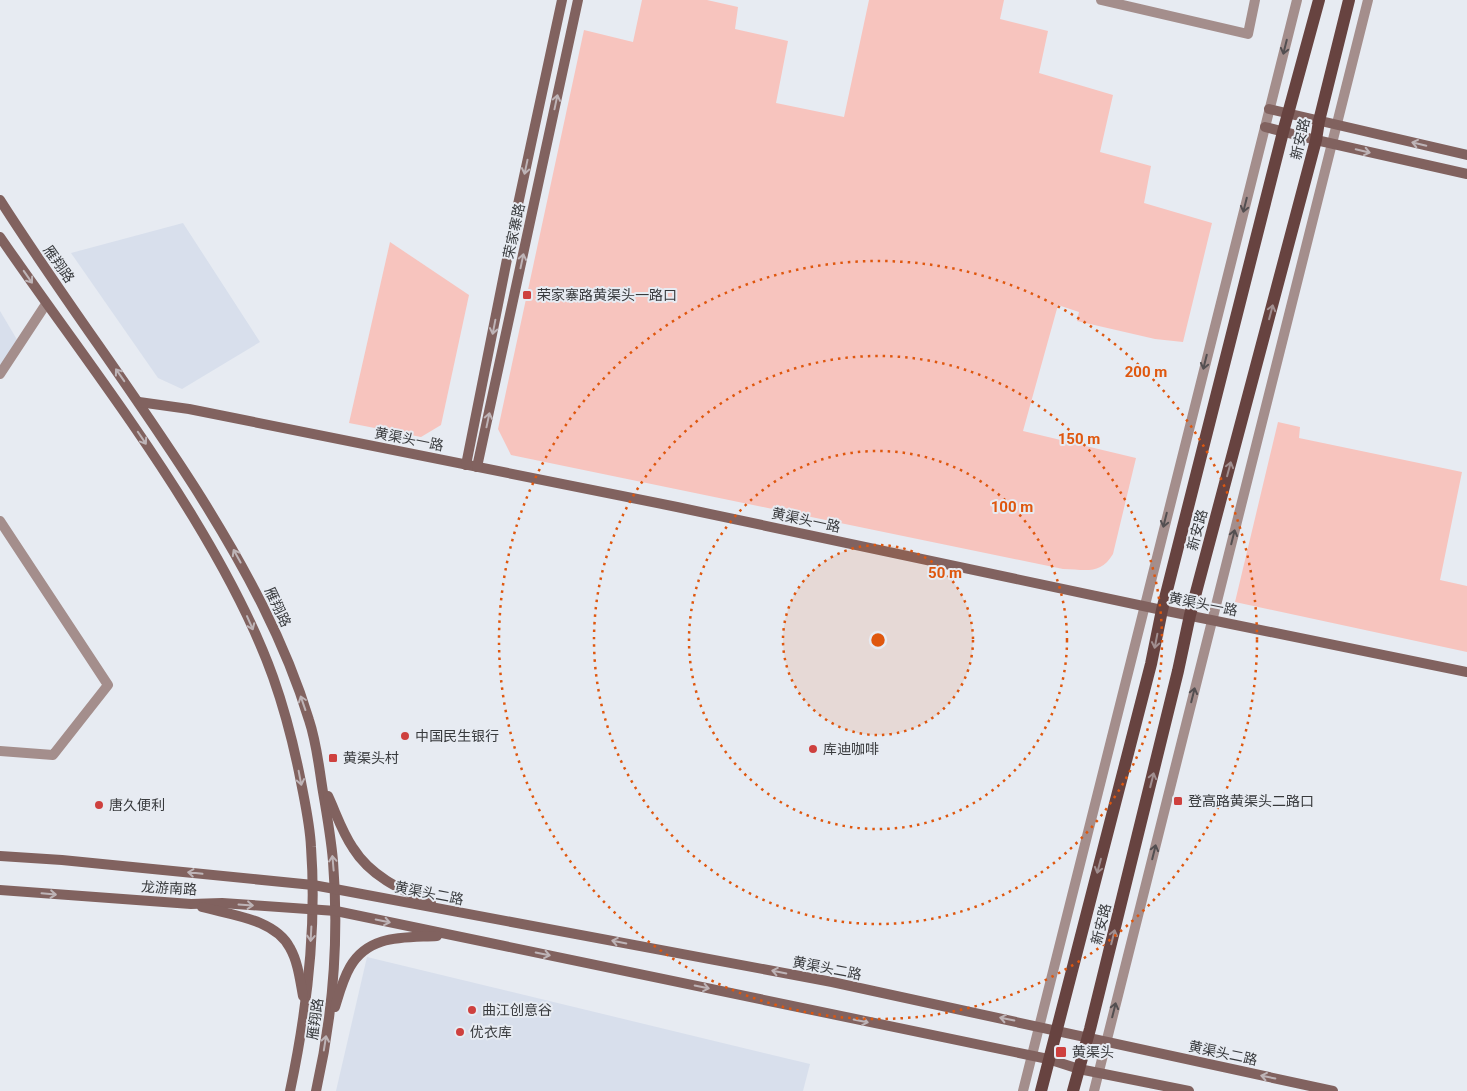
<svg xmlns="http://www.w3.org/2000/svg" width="1467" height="1091" viewBox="0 0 1467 1091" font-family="Roboto,'Noto Sans SC',sans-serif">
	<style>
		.built { fill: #d8dfec }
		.green { fill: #f7c4be }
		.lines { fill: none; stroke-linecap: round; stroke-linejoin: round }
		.street { stroke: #a48e8c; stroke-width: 10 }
		.secondary { stroke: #81625f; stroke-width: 10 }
		.primary { stroke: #674340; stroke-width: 12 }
		.oneway { stroke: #534f51 }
		.oneway2 { stroke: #beb4b7 }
		.oneway3 { stroke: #a18f90 }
		.ring { fill: none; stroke: #df570e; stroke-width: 2.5; stroke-dasharray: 2.5 5 }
		.poi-dot { fill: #ce403e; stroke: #e7ebf2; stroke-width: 2 }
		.labels { text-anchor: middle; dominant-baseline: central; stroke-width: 4; stroke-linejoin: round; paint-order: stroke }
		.street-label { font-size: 14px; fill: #383a3d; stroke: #e7ebf2 }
		.poi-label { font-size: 14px; fill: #383a3d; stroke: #e7ebf2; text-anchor: start }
		.centre { fill: #df570e; stroke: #e7ebf2; stroke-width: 2.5 }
		.ring-label { font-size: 15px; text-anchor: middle; font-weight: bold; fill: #df570e; stroke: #e7ebf2; stroke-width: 4; stroke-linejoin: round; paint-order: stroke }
	</style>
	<rect width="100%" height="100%" fill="#e7ebf2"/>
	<g class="built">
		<path d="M183 223 260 342 182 389 158 378 71 253Z"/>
		<path d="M0 311 19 343 0 370Z"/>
		<path d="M367 957 810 1064 803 1091H336Z"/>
	</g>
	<g class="green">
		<path d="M642 0H707L738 7 735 29 788 41 776 103 844 117 869 0H1004L1000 19 1048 31 1039 73 1113 95 1100 152 1151 166 1144 203 1212 223 1183 342 1155 339 1077 321 1079 312 1058 305 1023 431 1136 458 1113 554C1100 576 1084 569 1063 569L511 455 498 429 584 30 633 42Z"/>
		<path d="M390 242 469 295 441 425 421 437 349 423Z"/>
		<path d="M1278 422 1300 427 1299 438 1462 472 1440 580 1467 586V652L1235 602Z"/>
	</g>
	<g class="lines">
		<g class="street">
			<path d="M1101 0 1248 34 1255 0"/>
			<path d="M0 374 46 304"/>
			<path d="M0 521 108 685 53 755 0 751"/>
			<path d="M1023 1091 1297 0"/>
			<path d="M1094 1091 1368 0"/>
		</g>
		<g class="secondary">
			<path d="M1269 109 1467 155"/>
			<path d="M1265 127 1316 140 1467 174"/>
			<path d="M0 200C65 302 138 397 202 499 245 568 285 641 309 720 317 744 319 768 323 792 327 815 331 838 333 861 339 937 333 1016 316 1091"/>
			<path d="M0 237C64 330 134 420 193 517 224 568 253 621 273 677 285 711 294 746 301 782 305 803 310 825 311 847 317 929 307 1011 290 1091"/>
			<path d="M139 402 189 409 677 507 1162 610 1467 672"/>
			<path d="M466 465 517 209 562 0"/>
			<path d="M477 467 578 0"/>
			<path d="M328 796C336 813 342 832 353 848 371 877 402 890 431 903"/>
			<path d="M0 856 62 860 313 885 335 889 832 982 1333 1091"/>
			<path d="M0 890 191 904 222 903 336 911 1048 1059 1079 1069 1189 1091"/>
			<path d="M202 907C231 915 275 919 290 948 298 962 300 980 303 996"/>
			<path d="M335 1007C339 994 343 979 350 967 369 934 404 938 437 936"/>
		</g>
		<g class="primary">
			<path d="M1041 1091 1151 664 1162 610 1283 132 1319 0"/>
			<path d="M1073 1091 1090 1029 1178 671 1190 615 1316 140 1319 121 1349 0"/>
		</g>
	</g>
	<defs><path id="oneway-shaft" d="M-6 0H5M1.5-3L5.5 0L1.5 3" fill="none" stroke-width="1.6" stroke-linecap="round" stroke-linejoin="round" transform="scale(1.25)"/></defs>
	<g class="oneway">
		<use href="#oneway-shaft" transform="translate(1285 47) rotate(104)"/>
		<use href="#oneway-shaft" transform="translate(1245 205) rotate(104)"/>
		<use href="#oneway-shaft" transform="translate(1205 362) rotate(104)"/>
		<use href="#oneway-shaft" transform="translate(1165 520) rotate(104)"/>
		<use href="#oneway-shaft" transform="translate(1233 537) rotate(-76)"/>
		<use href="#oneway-shaft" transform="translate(1193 695) rotate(-76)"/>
		<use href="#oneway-shaft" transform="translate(1154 852) rotate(-76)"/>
		<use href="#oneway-shaft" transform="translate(1114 1010) rotate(-76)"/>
	</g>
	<g class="oneway2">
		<use href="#oneway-shaft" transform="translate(556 102) rotate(-78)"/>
		<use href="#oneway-shaft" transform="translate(1419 144) rotate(-167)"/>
		<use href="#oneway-shaft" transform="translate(1363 151) rotate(13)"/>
		<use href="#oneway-shaft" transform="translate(526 167) rotate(102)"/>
		<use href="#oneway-shaft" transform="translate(522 261) rotate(-78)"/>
		<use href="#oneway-shaft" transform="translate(28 277) rotate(55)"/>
		<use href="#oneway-shaft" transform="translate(494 327) rotate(101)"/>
		<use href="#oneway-shaft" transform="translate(120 375) rotate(-125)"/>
		<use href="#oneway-shaft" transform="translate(488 420) rotate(-78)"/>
		<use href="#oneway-shaft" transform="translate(142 438) rotate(56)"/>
		<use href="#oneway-shaft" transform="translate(237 556) rotate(-119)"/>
		<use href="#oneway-shaft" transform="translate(250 623) rotate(66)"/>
		<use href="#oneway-shaft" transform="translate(303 703) rotate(-109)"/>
		<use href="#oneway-shaft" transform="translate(300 778) rotate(79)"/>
		<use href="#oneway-shaft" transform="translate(333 863) rotate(-95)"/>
		<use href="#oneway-shaft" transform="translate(195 873) rotate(-174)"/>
		<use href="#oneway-shaft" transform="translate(49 894) rotate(5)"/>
		<use href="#oneway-shaft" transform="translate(246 905) rotate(4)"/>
		<use href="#oneway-shaft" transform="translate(383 921) rotate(12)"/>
		<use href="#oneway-shaft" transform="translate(311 934) rotate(93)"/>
		<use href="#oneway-shaft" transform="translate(619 942) rotate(-169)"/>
		<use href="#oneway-shaft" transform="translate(543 954) rotate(12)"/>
		<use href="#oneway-shaft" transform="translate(779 972) rotate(-169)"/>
		<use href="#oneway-shaft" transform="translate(702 987) rotate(12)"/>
		<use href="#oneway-shaft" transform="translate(1007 1019) rotate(-168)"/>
		<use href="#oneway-shaft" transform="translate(861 1021) rotate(12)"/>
		<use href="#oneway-shaft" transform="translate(325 1043) rotate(-81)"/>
		<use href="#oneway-shaft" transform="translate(1268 1077) rotate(-168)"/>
	</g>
	<g class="oneway3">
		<use href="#oneway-shaft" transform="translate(1271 312) rotate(-75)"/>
		<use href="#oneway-shaft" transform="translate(1229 469) rotate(-75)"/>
		<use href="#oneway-shaft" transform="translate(1156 641) rotate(101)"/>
		<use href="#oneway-shaft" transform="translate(1152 780) rotate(-76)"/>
		<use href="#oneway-shaft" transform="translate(1099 866) rotate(105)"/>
		<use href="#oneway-shaft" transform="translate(1113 937) rotate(-76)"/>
	</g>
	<circle cx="878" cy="640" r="95" fill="#df570e" fill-opacity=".12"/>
	<g class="ring">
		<circle cx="878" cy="640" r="95"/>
		<circle cx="878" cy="640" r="189"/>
		<circle cx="878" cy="640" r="284"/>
		<circle cx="878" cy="640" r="379"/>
	</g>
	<g class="poi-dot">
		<rect x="522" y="290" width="10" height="10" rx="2.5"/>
		<circle cx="405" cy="736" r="5"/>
		<circle cx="813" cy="749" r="5"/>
		<rect x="328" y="753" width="10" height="10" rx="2.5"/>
		<rect x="1173" y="796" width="10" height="10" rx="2.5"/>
		<circle cx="99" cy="805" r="5"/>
		<circle cx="472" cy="1010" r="5"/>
		<circle cx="460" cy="1032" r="5"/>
		<rect x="1055" y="1046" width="12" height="12" rx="2.5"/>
	</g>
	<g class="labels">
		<g class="street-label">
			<text transform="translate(1300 139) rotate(-77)">新安路</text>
			<text transform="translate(514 231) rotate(-78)">荣家寨路</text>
			<text transform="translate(59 264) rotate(55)">雁翔路</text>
			<text transform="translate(409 439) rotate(11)">黄渠头一路</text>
			<text transform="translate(806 520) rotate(12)">黄渠头一路</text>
			<text transform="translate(1197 530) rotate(-75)">新安路</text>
			<text transform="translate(1203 604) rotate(11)">黄渠头一路</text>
			<text transform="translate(278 607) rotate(65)">雁翔路</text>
			<text transform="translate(169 888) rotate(3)">龙游南路</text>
			<text transform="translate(429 893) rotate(11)">黄渠头二路</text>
			<text transform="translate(1101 924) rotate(-76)">新安路</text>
			<text transform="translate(827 968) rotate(11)">黄渠头二路</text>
			<text transform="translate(315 1019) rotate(-82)">雁翔路</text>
			<text transform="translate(1223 1053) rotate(12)">黄渠头二路</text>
		</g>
		<g class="poi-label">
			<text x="537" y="295">荣家寨路黄渠头一路口</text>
			<text x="415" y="736">中国民生银行</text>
			<text x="823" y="749">库迪咖啡</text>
			<text x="343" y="758">黄渠头村</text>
			<text x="1188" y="801">登高路黄渠头二路口</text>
			<text x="109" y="805">唐久便利</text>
			<text x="482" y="1010">曲江创意谷</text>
			<text x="470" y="1032">优衣库</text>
			<text x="1072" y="1052">黄渠头</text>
		</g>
	</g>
	<circle cx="878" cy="640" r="8" class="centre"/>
	<g class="ring-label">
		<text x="1146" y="377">200 m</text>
		<text x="1079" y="444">150 m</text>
		<text x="1012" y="512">100 m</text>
		<text x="945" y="578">50 m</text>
	</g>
</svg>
